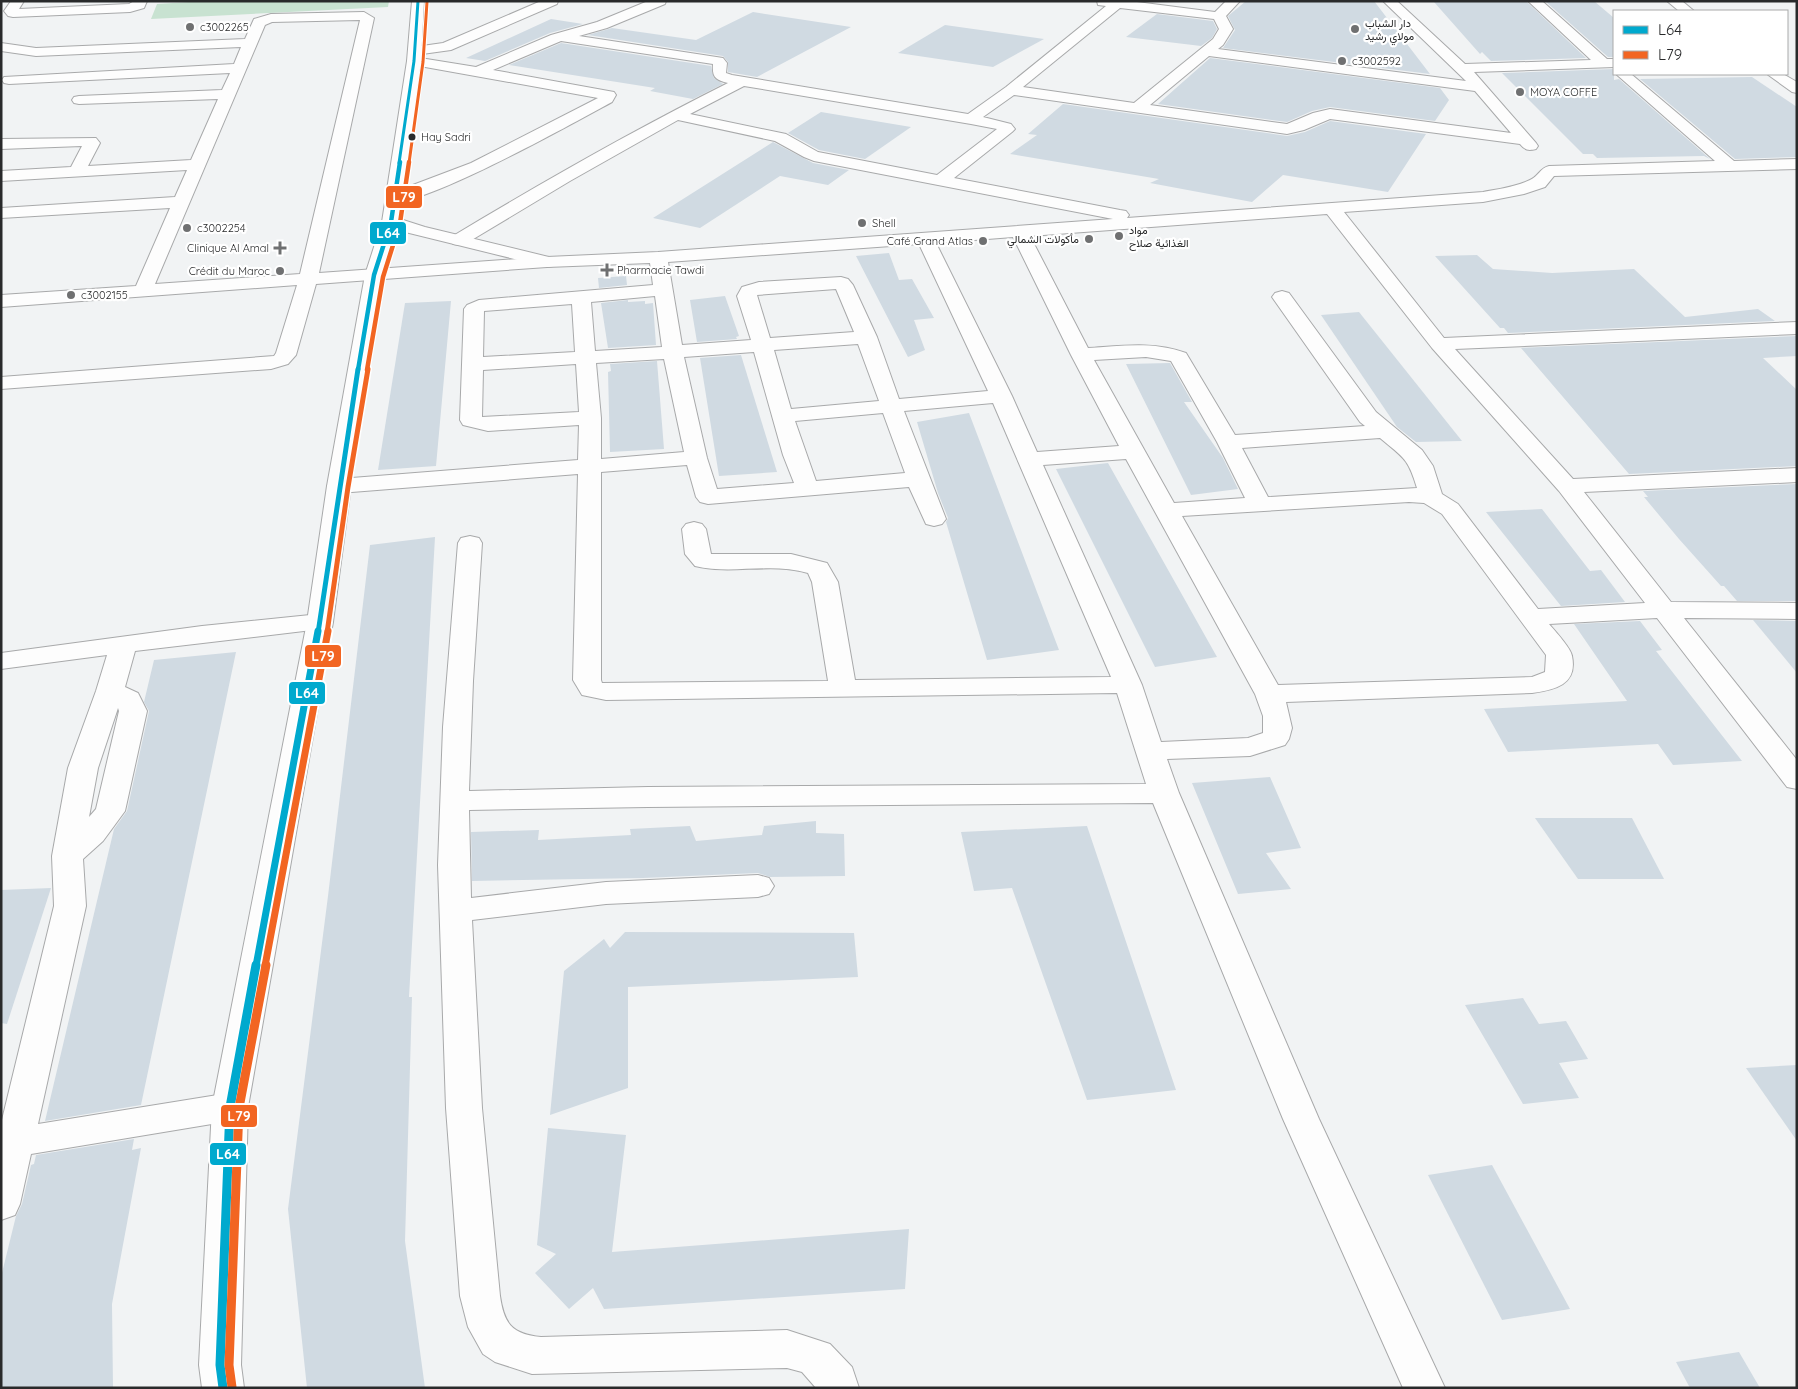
<svg xmlns="http://www.w3.org/2000/svg" width="1798" height="1389" viewBox="0 0 1798 1389" font-family="Quicksand,Vazirmatn,sans-serif">
	<style>
		.green { fill: #c8e2d1 }
		.building { fill: #d0dae2 }
		.lines { fill: none; stroke-linecap: round; stroke-linejoin: round }
		.street-casing { stroke: #a8a9aa; stroke-width: 2 }
		.secondary-casing { stroke: #a8a9aa; stroke-width: 2 }
		.street { fill: #fdfdfd; fill-rule: evenodd }
		.secondary { fill: #fdfdfd; fill-rule: evenodd }
		.bus-1-far4-casing { stroke: #fff; stroke-width: 5 }
		.bus-1-far3-casing { stroke: #fff; stroke-width: 7 }
		.bus-1-far2-casing { stroke: #fff; stroke-width: 8 }
		.bus-1-far1-casing { stroke: #fff; stroke-width: 11 }
		.bus-1-casing { stroke: #fff; stroke-width: 12 }
		.bus-2-far4-casing { stroke: #fff; stroke-width: 5 }
		.bus-2-far3-casing { stroke: #fff; stroke-width: 7 }
		.bus-2-far2-casing { stroke: #fff; stroke-width: 8 }
		.bus-2-far1-casing { stroke: #fff; stroke-width: 11 }
		.bus-2-casing { stroke: #fff; stroke-width: 12 }
		.bus-1-far4 { stroke: #00a9ce; stroke-width: 3 }
		.bus-1-far3 { stroke: #00a9ce; stroke-width: 4.5 }
		.bus-1-far2 { stroke: #00a9ce; stroke-width: 5 }
		.bus-1-far1 { stroke: #00a9ce; stroke-width: 7 }
		.bus-1 { stroke: #00a9ce; stroke-width: 9 }
		.bus-2-far4 { stroke: #f26522; stroke-width: 3 }
		.bus-2-far3 { stroke: #f26522; stroke-width: 4.5 }
		.bus-2-far2 { stroke: #f26522; stroke-width: 5 }
		.bus-2-far1 { stroke: #f26522; stroke-width: 7 }
		.bus-2 { stroke: #f26522; stroke-width: 9 }
		.poi-dot { fill: #6f7071; stroke: #fff; stroke-width: 2 }
		.bus-dot { fill: #292a2b; stroke: #fff; stroke-width: 2 }
		.labels { text-anchor: middle; dominant-baseline: central; stroke-width: 4.5; stroke-linejoin: round; paint-order: stroke }
		.far-poi-label { font-size: 11px; fill: #292a2b; stroke: #fff; text-anchor: start }
		.bus-label { font-size: 11px; fill: #292a2b; stroke: #fff; text-anchor: start }
		.line-badge { stroke: #fff; stroke-width: 2 }
		.badge-label { font-size: 14px; text-anchor: middle; font-weight: bold; fill: #fff }
	</style>
	<rect width="100%" height="100%" fill="#f1f3f4"/>
	<path class="green" d="M205 1H389L388 7 151 19 157 4Z"/>
	<g class="building">
		<path d="M1246 1H1374L1430 74 1223 48 1235 30 1228 16Z"/>
		<path d="M1491 1H1526L1586 58 1491 61 1482 52 1480 54 1434 2Z"/>
		<path d="M1545 1H1594L1614 18V57H1608Z"/>
		<path d="M753 12 851 27 757 77 728 72V62L723 56 588 35 612 28 696 40Z"/>
		<path d="M1157 14 1213 21 1217 29 1212 38 1201 46 1126 37Z"/>
		<path d="M551 19 583 24 550 33 485 61 466 58Z"/>
		<path d="M945 25 1044 39 993 67 898 53Z"/>
		<path d="M561 43 711 66 714 78 723 84 693 99 650 91 655 88 509 65Z"/>
		<path d="M1210 58 1440 88 1449 100 1435 121 1330 107 1312 111 1287 122 1158 104Z"/>
		<path d="M1614 69V80L1619 79 1710 159 1704 156 1597 158 1593 154H1583L1502 73Z"/>
		<path d="M1752 77 1797 107V157L1735 159 1640 79Z"/>
		<path d="M1063 104 1287 136 1305 132 1330 121 1426 134 1388 192 1283 175 1252 202 1150 183 1159 179 1010 154 1037 135 1028 134Z"/>
		<path d="M821 112 911 127 865 159 819 150 788 133Z"/>
		<path d="M773 142 813 163 849 170 828 185 780 176 700 228 653 218Z"/>
		<path d="M889 253 899 280 912 279 934 318 914 320 925 350 908 357 856 256Z"/>
		<path d="M1477 255 1493 269 1552 273 1634 269 1685 317 1758 309 1775 321 1508 333 1504 328H1500L1435 256Z"/>
		<path d="M626 276 627 285 599 288 598 278Z"/>
		<path d="M725 296 739 336 736 337 737 339 697 342 690 300Z"/>
		<path d="M628 300V302L645 301V304L653 303 656 345 608 348 601 303Z"/>
		<path d="M451 301 436 466 378 470 405 303Z"/>
		<path d="M1359 312 1462 441 1416 442 1397 427 1321 315Z"/>
		<path d="M1797 336V356L1763 358 1797 390V466L1629 474 1521 348Z"/>
		<path d="M741 355 777 472 719 476 700 358Z"/>
		<path d="M657 361 664 449 610 452 608 372 611 371 610 364Z"/>
		<path d="M1170 363 1192 402H1184L1223 458 1238 489 1191 495 1126 364Z"/>
		<path d="M969 413 1059 650 987 660 946 522 948 518 938 493 917 422Z"/>
		<path d="M1108 463 1217 657 1155 667 1056 469Z"/>
		<path d="M1797 484V601H1737L1724 586H1721L1679 539 1644 497H1648L1643 491Z"/>
		<path d="M1542 509 1590 571 1601 570 1625 602 1561 606 1486 512Z"/>
		<path d="M435 537 409 997H412L405 1241 425 1388H307L288 1209 328 896 370 545Z"/>
		<path d="M1753 620 1797 621V673Z"/>
		<path d="M1640 621 1662 650 1656 651 1742 761 1673 765 1658 744 1508 752 1484 709 1627 701 1574 624Z"/>
		<path d="M236 652 141 1105 45 1121 114 829 127 811 149 711 144 702 154 660Z"/>
		<path d="M1270 777 1301 848 1266 853 1291 889 1238 894 1192 783Z"/>
		<path d="M1535 818H1632L1664 879H1578Z"/>
		<path d="M816 821V833L844 834 845 876 770 877 758 873 643 878 472 881 471 832 539 830 538 840 631 835 630 829 690 826 696 841 762 835 764 826Z"/>
		<path d="M1087 826 1176 1090 1087 1100 1012 888 974 891 961 832Z"/>
		<path d="M51 888 7 1024 1 1023V890Z"/>
		<path d="M625 932 854 933 858 977 628 987V1088L550 1115 564 971 604 939 610 948Z"/>
		<path d="M1523 998 1539 1024 1566 1021 1588 1059 1559 1063 1579 1098 1523 1104 1465 1005Z"/>
		<path d="M1797 1065V1141L1746 1068Z"/>
		<path d="M548 1128 626 1135 612 1252 909 1229 905 1289 604 1309 593 1288 569 1309 535 1273 556 1254 537 1245Z"/>
		<path d="M134 1139 132 1150 141 1148 112 1304 113 1388H1V1277L16 1216 22 1204 31 1165 34 1164 36 1155Z"/>
		<path d="M1492 1165 1570 1309 1502 1320 1428 1175Z"/>
		<path d="M1739 1352 1760 1388H1690L1676 1362Z"/>
	</g>
	<g class="lines">
		<g class="street-casing">
			<g id="street">
				<path d="M11 1H24L19 9 129 4 134 1H147L144 8 130 12 13 17 8 16 4 11Z"/>
				<path d="M541 1H558L557 4 451 50 415 55 408 51 415 47 443 43Z"/>
				<path d="M648 1H666L665 4 607 28 579 36 723 58 727 63 726 73 732 75 968 114 1006 87 1106 6 1098 5 1097 1H1129L1215 12 1226 1H1240L1226 16 1233 29 1223 45 1218 49 1466 81 1383 1H1397L1465 64 1591 60 1528 1H1542L1607 59H1614V67L1474 72 1536 143 1538 146 1536 149C1528 151 1525 150 1520 144L1330 119 1304 130 1287 134 1014 95 983 117 1011 124 1015 129 1012 132 954 178 1120 210 1126 211 1129 215 1127 218 1483 192C1499 189 1515 187 1530 180 1538 177 1540 168 1549 166L1715 161 1616 74H1631L1734 161 1797 159V169L1554 176 1545 187 1524 194 1483 202 1344 212 1444 338 1797 322V334L1455 349 1573 479 1797 468V482L1584 492 1671 602 1797 603V619L1684 618 1797 760V789L1787 787 1657 618 1549 624C1555 631 1571 648 1572 656 1578 685 1554 690 1532 693L1286 702 1292 728 1289 739 1285 745 1250 756 1167 759 1179 793 1319 1119 1445 1388H1403L1283 1119 1153 803 648 807 469 810 471 898 606 882 758 875 769 878 774 886 769 894 758 897 606 904 472 920 482 1108 500 1296C504 1324 512 1334 541 1337L787 1330 830 1344 852 1367 859 1388H816L802 1372 787 1368 532 1374 495 1362 483 1354 468 1327 460 1296 446 1108 438 865 443 727 458 543 461 538 470 536 479 538 482 543 473 681 469 791 648 787 1146 784 1117 693 606 700 582 695 573 680 578 474 339 493 331 491 327 486 331 481 339 479 578 460 579 425 488 431 463 425 460 420 464 309 467 305 479 300 653 285 650 263 547 267 316 284 296 355 288 364 271 369 1 389V377L274 356 276 353 297 285 1 307V295L136 286 170 208 1 218V208L175 197 187 170 1 181V171L71 167 82 146 1 149V139L96 138 100 143 88 166 191 160 218 99 79 104 74 103 72 100 74 97 79 96 222 90 230 73 9 84 4 83 2 80 4 77 234 64 241 47 36 56 1 51V43L36 48 245 39 254 19 271 14 364 12 374 18 319 273 547 257 658 252 1113 219 814 161 804 157 775 141 678 120 570 181 465 244 459 245 453 244 450 240 453 236C543 182 634 130 728 83 715 80 712 77 713 64L561 41 493 70 614 92 616 95 612 102C577 121 420 209 389 202L387 198 389 194 471 163 598 98 414 65 409 64 407 61 409 58 414 57 476 67 551 35 597 22ZM1120 8 1214 19 1219 29 1213 39 1134 103 1023 87ZM360 20 300 274 155 284 265 25 272 22ZM1209 56 1475 91 1511 133 1330 109 1313 113 1287 124 1150 105ZM744 86 971 124 997 129 937 175 818 152 786 134 690 114ZM1327 214 1432 348 1559 491 1645 603 1538 609 1458 504 1442 494 1433 466 1422 450 1376 412 1289 293 1282 291 1275 293 1272 297 1360 422 1365 426 1235 435 1186 353C1154 341 1121 346 1088 348L1030 236ZM1013 237 1071 355 1119 446 1037 452 1012 396 936 243ZM919 244 988 391 899 399 877 337 853 285 848 279 841 277 759 282 742 287 737 296 751 340 682 345 668 262ZM836 289 854 332 770 338 757 295ZM655 296 662 347 595 351 591 302ZM572 304 575 352 483 357 484 311ZM858 344 879 401 791 409 774 350ZM754 352 783 455 794 483 717 489 707 458 684 357ZM1146 357 1171 361 1217 442 1245 498 1174 503 1094 360ZM664 359 684 452 601 459V418L596 363ZM576 364 579 412 482 417 483 370ZM993 403 1111 677 855 680 838 582 827 563 791 554H711L706 529 702 524 694 522 686 524 682 529 685 554 695 566C732 575 771 562 808 573L812 582 828 681 602 683 601 680V472L687 465 696 497 700 502 708 504 909 487 926 524 934 526 942 524 946 519 904 411ZM883 413 905 473 816 481 795 421ZM1380 438C1404 458 1408 458 1417 488L1268 497 1242 448ZM1126 459 1255 694 1263 716V733L1248 738 1161 742 1142 685 1043 465ZM1409 502 1424 503 1442 514 1546 655 1545 672 1532 677 1278 685 1182 516Z"/>
				<path d="M1667 1H1682L1694 11H1679Z"/>
				<path d="M1767 74H1783L1797 82V93L1792 92Z"/>
				<path d="M320 614 329 616 333 622 329 628 135 651 125 687 138 693 147 711 125 811 103 841 83 859 86 906 38 1124 230 1093 243 1097 248 1107 243 1117 230 1121 31 1154 20 1204 15 1215 1 1220V1124L54 906 52 856 68 768 96 691 107 655 1 669V653L202 626ZM118 708 119 711 96 809 89 817 98 768Z"/>
			</g>
		</g>
		<g class="secondary-casing">
			<path id="secondary" d="M412 1H424L421 61 400 219 425 227 553 258 556 262 553 266 547 267 397 230 383 275 351 486 333 622 248 1107 241 1365 244 1388H202L199 1365 212 1107 307 622 327 486 365 275 382 222 407 61Z"/>
		</g>
		<use href="#street" class="street"/>
		<use href="#secondary" class="secondary"/>
		<g class="bus-1-far4-casing">
			<path id="bus-1-far4" d="M399 163 414 61 418 1"/>
		</g>
		<g class="bus-1-far3-casing">
			<path id="bus-1-far3" d="M358 370 374 275 391 222 400 162"/>
		</g>
		<g class="bus-1-far2-casing">
			<path id="bus-1-far2" d="M318 633 358 369"/>
		</g>
		<g class="bus-1-far1-casing">
			<path id="bus-1-far1" d="M256 966 318 631"/>
		</g>
		<g class="bus-1-casing">
			<path id="bus-1" d="M223 1388 220 1365 230 1107 256 965"/>
		</g>
		<g class="bus-2-far4-casing">
			<path id="bus-2-far4" d="M409 163 423 62 427 2"/>
		</g>
		<g class="bus-2-far3-casing">
			<path id="bus-2-far3" d="M367 370 383 277 400 223 409 162"/>
		</g>
		<g class="bus-2-far2-casing">
			<path id="bus-2-far2" d="M327 633 348 487 368 369"/>
		</g>
		<g class="bus-2-far1-casing">
			<path id="bus-2-far1" d="M265 966 328 631"/>
		</g>
		<g class="bus-2-casing">
			<path id="bus-2" d="M232 1387 229 1365 239 1108 266 965"/>
		</g>
		<use href="#bus-1-far4" class="bus-1-far4"/>
		<use href="#bus-1-far3" class="bus-1-far3"/>
		<use href="#bus-1-far2" class="bus-1-far2"/>
		<use href="#bus-1-far1" class="bus-1-far1"/>
		<use href="#bus-1" class="bus-1"/>
		<use href="#bus-2-far4" class="bus-2-far4"/>
		<use href="#bus-2-far3" class="bus-2-far3"/>
		<use href="#bus-2-far2" class="bus-2-far2"/>
		<use href="#bus-2-far1" class="bus-2-far1"/>
		<use href="#bus-2" class="bus-2"/>
	</g>
	<g class="poi-dot">
		<circle cx="190" cy="27" r="5"/>
		<circle cx="1355" cy="29" r="5"/>
		<circle cx="1342" cy="61" r="5"/>
		<circle cx="1520" cy="92" r="5"/>
		<circle cx="862" cy="223" r="5"/>
		<circle cx="187" cy="228" r="5"/>
		<circle cx="1119" cy="236" r="5"/>
		<circle cx="1089" cy="239" r="5"/>
		<circle cx="983" cy="241" r="5"/>
		<path d="M277.5 240.5h5v5h5v5h-5v5h-5v-5h-5v-5h5z"/>
		<path d="M604.5 262.5h5v5h5v5h-5v5h-5v-5h-5v-5h5z"/>
		<circle cx="280" cy="271" r="5"/>
		<circle cx="71" cy="295" r="5"/>
	</g>
	<circle class="bus-dot" cx="412" cy="137" r="4.5"/>
	<g class="labels">
		<g class="far-poi-label">
			<text x="1365" y="23">دار الشباب<tspan x="1365" dy="13">مولاي رشيد</tspan></text>
			<text x="200" y="27">c3002265</text>
			<text x="1352" y="61">c3002592</text>
			<text x="1530" y="92">MOYA COFFE</text>
			<text x="872" y="223">Shell</text>
			<text x="197" y="228">c3002254</text>
			<text x="1129" y="230">مواد<tspan x="1129" dy="13">الغذائية صلاح</tspan></text>
			<text x="1079" y="239" text-anchor="end">مأكولات الشمالي</text>
			<text x="973" y="241" text-anchor="end">Café Grand Atlas</text>
			<text x="269" y="248" text-anchor="end">Clinique Al Amal</text>
			<text x="617" y="270">Pharmacie Tawdi</text>
			<text x="270" y="271" text-anchor="end">Crédit du Maroc</text>
			<text x="81" y="295">c3002155</text>
		</g>
		<g class="bus-label">
			<text x="421" y="137">Hay Sadri</text>
		</g>
	</g>
	<g class="line-badge">
		<rect x="385" y="185" width="38" height="24" rx="5" fill="#f26522"/>
		<rect x="369" y="221" width="38" height="24" rx="5" fill="#00a9ce"/>
		<rect x="304" y="644" width="38" height="24" rx="5" fill="#f26522"/>
		<rect x="288" y="681" width="38" height="24" rx="5" fill="#00a9ce"/>
		<rect x="220" y="1104" width="38" height="24" rx="5" fill="#f26522"/>
		<rect x="209" y="1142" width="38" height="24" rx="5" fill="#00a9ce"/>
	</g>
	<g class="badge-label">
		<text x="404" y="202">L79</text>
		<text x="388" y="238">L64</text>
		<text x="323" y="661">L79</text>
		<text x="307" y="698">L64</text>
		<text x="239" y="1121">L79</text>
		<text x="228" y="1159">L64</text>
	</g>
	<rect width="1798" height="1389" fill="none" stroke="#292a2b" stroke-width="5"/>
	<rect x="1613" y="10" width="175" height="65" fill="#ffffff" stroke="#a9aaaa"/>
	<rect x="1623" y="26" width="25" height="8" fill="#00a9ce" stroke="#a9aaaa"/>
	<text x="1658" y="35" font-size="15" fill="#292a2b">L64</text>
	<rect x="1623" y="51" width="25" height="8" fill="#f26522" stroke="#a9aaaa"/>
	<text x="1658" y="60" font-size="15" fill="#292a2b">L79</text>
</svg>
